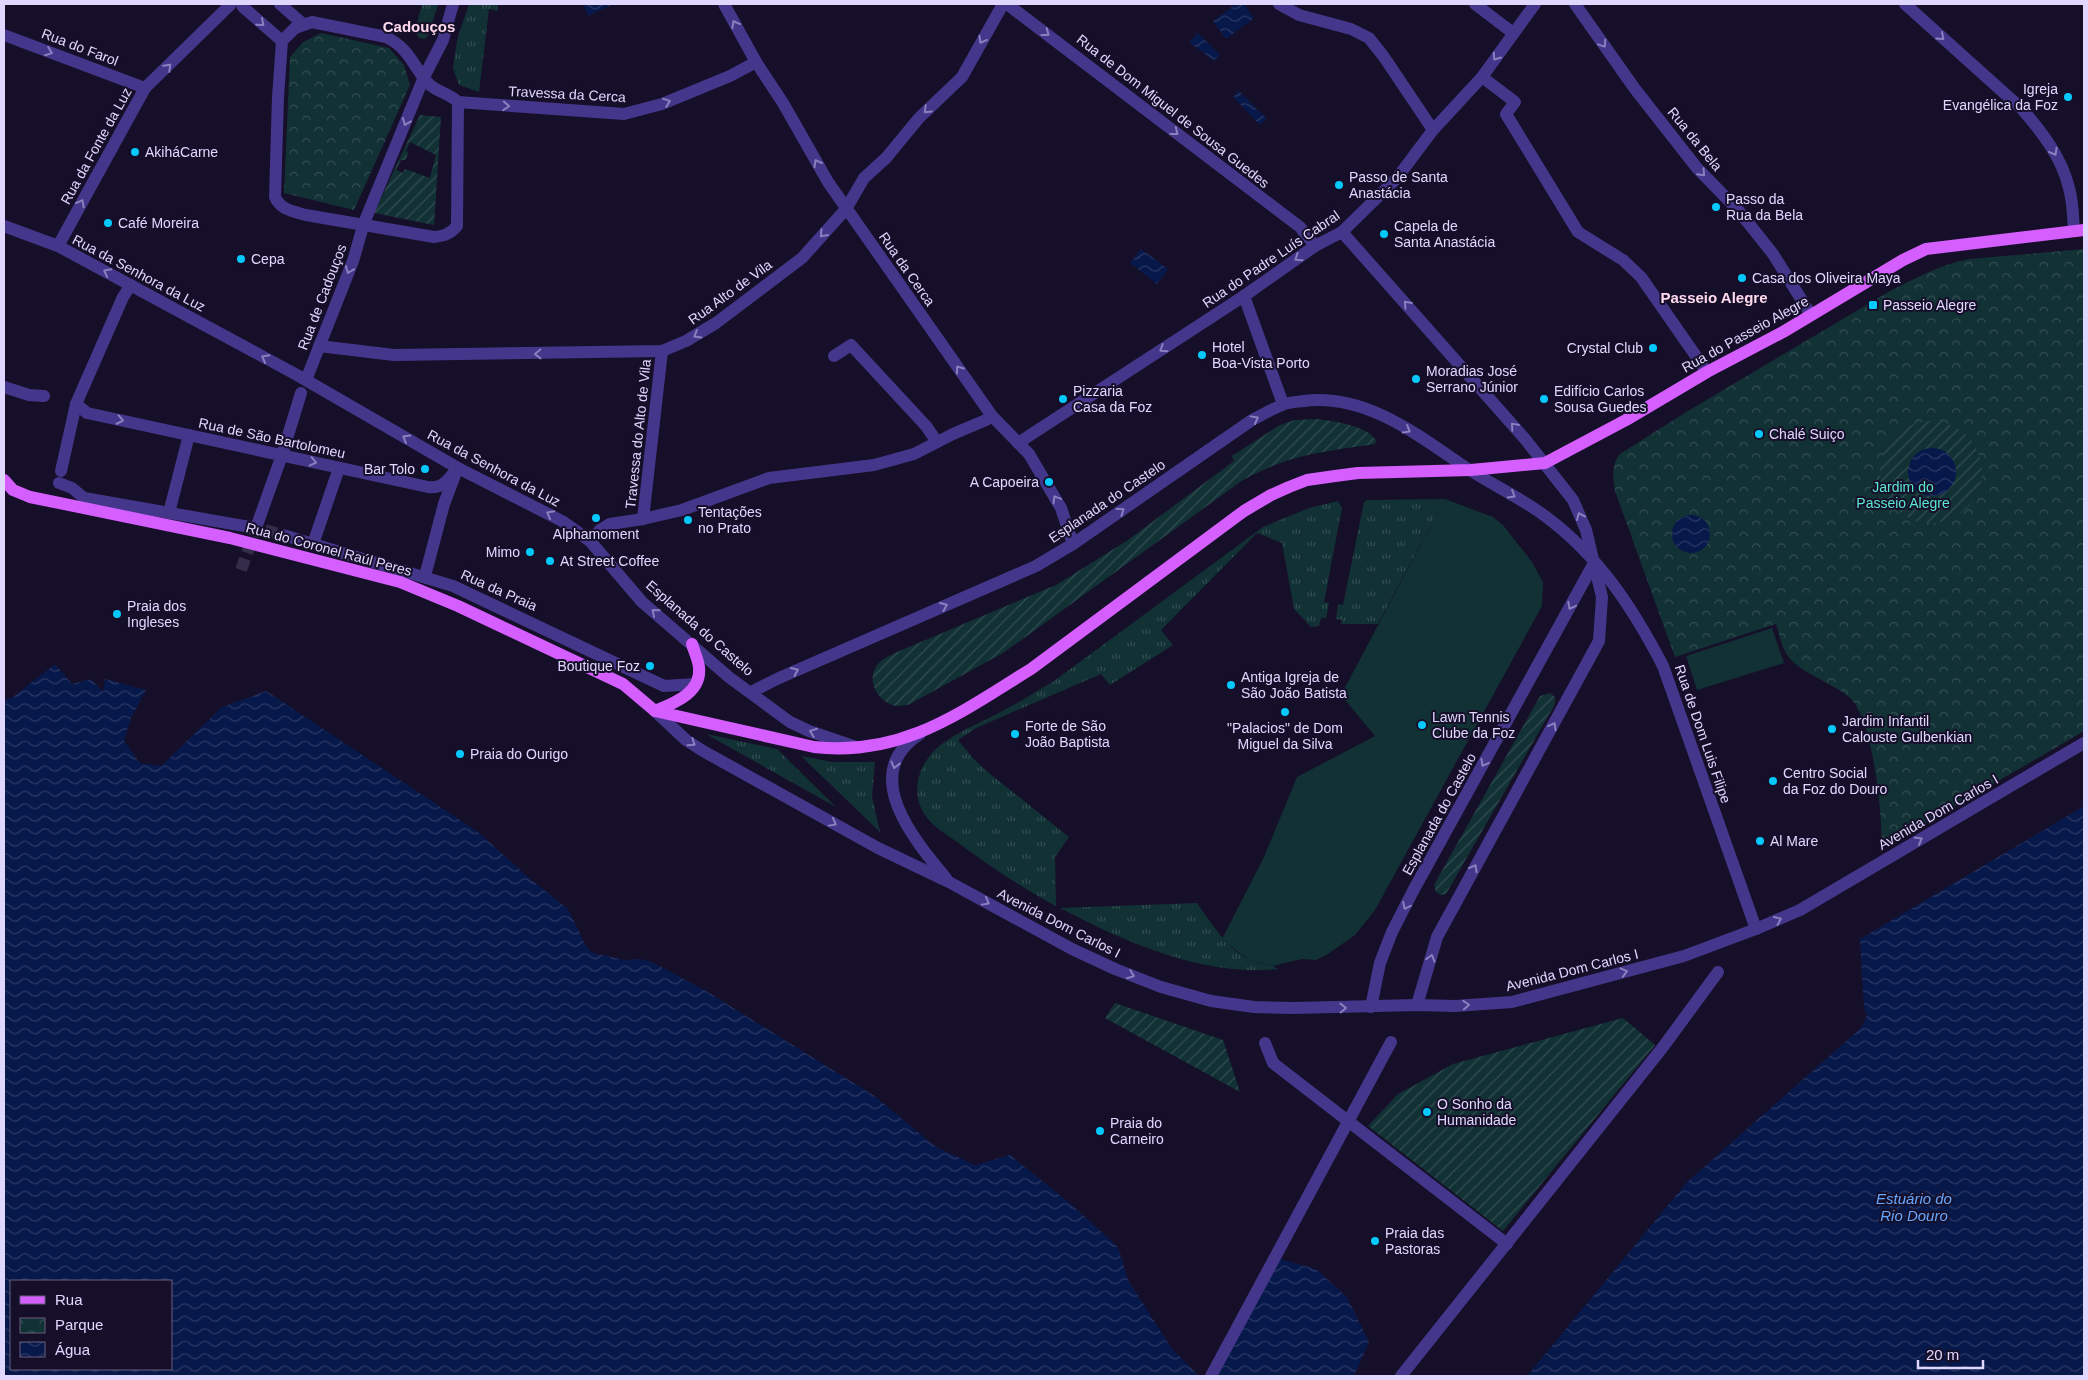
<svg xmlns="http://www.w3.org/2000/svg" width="2088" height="1380" viewBox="0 0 2088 1380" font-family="Arial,sans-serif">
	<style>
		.grass { fill: url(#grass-tufts) }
		.park { fill: url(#park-crowns) }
		.garden { fill: url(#garden-furrows); fill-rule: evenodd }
		.pitch { fill: #113134 }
		.water { fill: url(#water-waves); fill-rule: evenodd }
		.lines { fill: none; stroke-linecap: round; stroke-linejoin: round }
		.minor-tunnel { stroke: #342d49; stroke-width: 12; stroke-dasharray: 12 6; stroke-linecap: butt }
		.minor { stroke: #44378b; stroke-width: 12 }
		.major { stroke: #d55eff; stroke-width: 12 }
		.oneway { stroke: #8a7fbf }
		.poi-dot { fill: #03c9ff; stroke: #160f29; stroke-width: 2 }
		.labels { text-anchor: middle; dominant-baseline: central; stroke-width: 4; stroke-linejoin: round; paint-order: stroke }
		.street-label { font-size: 14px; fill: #e0d7ff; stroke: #160f29 }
		.poi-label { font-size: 14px; fill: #e0d7ff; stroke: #160f29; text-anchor: start }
		.park-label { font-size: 14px; fill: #5be7d4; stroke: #160f29 }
		.neighbourhood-label { font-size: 15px; font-weight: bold; fill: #ffd9ed; stroke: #160f29 }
		.water-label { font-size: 15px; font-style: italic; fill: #65a6ff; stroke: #160f29 }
	</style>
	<defs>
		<pattern id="grass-tufts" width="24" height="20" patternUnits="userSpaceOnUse" patternTransform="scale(1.25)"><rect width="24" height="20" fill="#113134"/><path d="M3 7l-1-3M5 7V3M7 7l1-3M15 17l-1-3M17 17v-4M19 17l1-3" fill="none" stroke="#334e52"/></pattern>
		<pattern id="park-crowns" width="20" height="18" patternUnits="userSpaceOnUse" patternTransform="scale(1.25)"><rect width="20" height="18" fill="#113134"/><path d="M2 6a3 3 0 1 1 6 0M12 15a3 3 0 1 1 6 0" fill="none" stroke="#334e52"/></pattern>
		<pattern id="garden-furrows" width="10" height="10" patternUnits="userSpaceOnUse" patternTransform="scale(1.25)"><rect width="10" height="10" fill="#113134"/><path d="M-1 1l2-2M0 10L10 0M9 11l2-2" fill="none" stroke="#334e52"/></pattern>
		<pattern id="water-waves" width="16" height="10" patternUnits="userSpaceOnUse" patternTransform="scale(1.25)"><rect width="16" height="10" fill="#07184a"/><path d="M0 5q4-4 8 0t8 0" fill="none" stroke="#2b3965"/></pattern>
	</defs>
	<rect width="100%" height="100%" fill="#160f29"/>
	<g class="grass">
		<path d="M422 4H438L429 34 425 39 419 38 415 31Z"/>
		<path d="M469 4H498V11L489 9 479 92 459 85 453 68 457 40Z"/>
		<path d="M1445 499 1378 624H1341L1342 620 1336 619 1338 604 1343 605 1364 502 1367 500Z"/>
		<path d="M1338 501 1342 508 1324 602 1329 603 1326 618H1321L1319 626 1311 627 1294 609 1282 543 1257 533 1161 630 1173 645 1110 685 1101 674 976 728 958 740 972 757 984 769 1069 837 1055 857 1056 906C1021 887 989 866 957 842 946 834 933 827 925 815 910 792 918 765 938 747 954 734 973 726 991 717 1013 706 1033 694 1054 681L1263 527 1309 508Z"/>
		<path d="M706 734 777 749 836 807Z"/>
		<path d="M801 756 832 762H875L872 797 880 832Z"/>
		<path d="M1197 903C1212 924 1225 946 1248 959 1257 964 1269 963 1278 969 1203 977 1125 942 1060 908Z"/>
	</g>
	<g class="park">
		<path d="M321 33 389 48 404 65 410 85 354 210 284 193 290 57 303 42Z"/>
		<path d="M2084 249V731L1882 849C1882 815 1874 722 1851 699 1835 683 1797 673 1786 653 1781 645 1779 633 1776 624L1675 657 1615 491C1613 477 1611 465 1620 454L1683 414 1890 291C1916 278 1941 264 1970 259Z"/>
	</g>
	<g class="garden">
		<path d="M420 115 441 117 434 225 374 213ZM410 142 436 155 430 178 405 169 403 173 396 170 401 160H406L408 152 406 151Z"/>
		<path d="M1318 419C1334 421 1369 426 1376 441L1375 444C1322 452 1291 454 1243 480L1003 653 908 705C903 705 897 707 892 705 873 698 865 674 882 660 886 657 892 655 897 652L1056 585 1128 540 1234 461 1232 456 1278 426 1294 420Z"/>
		<circle cx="1931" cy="472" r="51"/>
		<path d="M1550 693 1555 697V704L1446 894 1441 895 1436 892 1434 885 1540 696Z"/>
		<path d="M1115 1003 1223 1040 1240 1092 1105 1018Z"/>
		<path d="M1623 1018 1655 1045 1503 1231 1368 1126 1398 1094 1453 1064Z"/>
	</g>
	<g class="pitch">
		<path d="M1445 499 1493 517 1503 525 1532 562 1543 582 1542 606 1375 910 1355 935 1328 954 1316 960 1302 959 1273 966 1249 960 1222 939 1264 857 1297 777 1375 736 1341 695Z"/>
		<path d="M1772 628 1784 663 1697 690 1686 656Z"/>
	</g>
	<g class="water">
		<path d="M586 4H613L588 16 584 5Z"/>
		<path d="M1236 4H1244L1254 18 1226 39 1213 21Z"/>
		<path d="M1198 33 1220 55 1214 61 1189 42Z"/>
		<path d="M1239 91 1267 119 1260 125 1233 97Z"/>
		<path d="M1141 249 1168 269 1157 284 1130 263Z"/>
		<circle cx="1932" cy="472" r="24"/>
		<circle cx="1691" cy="534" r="19"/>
		<path d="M55 664 72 684 91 679 103 692 105 679 146 690 131 718 124 741 140 763 161 766 222 707 266 691 478 832 529 878 568 909 587 948 593 953 625 960 641 959 654 963 706 991 876 1097 936 1147 975 1165 1010 1155 1072 1205 1118 1247 1128 1280 1172 1349 1199 1376H4V700L13 697ZM171 1281V1369H11V1281Z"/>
		<path d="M2084 806V1376H1527L1687 1182 1861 1028 1867 1015 1864 1008 1860 939Z"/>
		<path d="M1280 1259 1316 1269 1347 1297 1369 1342 1354 1376H1216Z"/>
	</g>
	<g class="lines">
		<path class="minor-tunnel" d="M241 570 256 528 283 535"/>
		<g class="minor">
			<path d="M242 4 243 7 282 41"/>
			<path d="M280 4 303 24"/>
			<path d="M724 4 756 62 783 103 828 182 992 416 1029 454 1061 508 1073 544"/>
			<path d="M1007 4 1300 227 1315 246"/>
			<path d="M1279 4 1299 15 1351 29 1369 38 1384 57 1433 130"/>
			<path d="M1475 4 1513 33"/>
			<path d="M1575 4 1635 89 1697 168 1738 210 1773 254 1811 315"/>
			<path d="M1905 4 2022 109C2042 132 2062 158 2069 188 2073 202 2073 217 2074 231"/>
			<path d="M312 22 386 37C410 49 412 65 428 83 436 92 449 93 458 102L457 226C450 234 444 236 434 237L306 215C292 211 281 210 275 197L278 97 282 41 295 28Z"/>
			<path d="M4 35 145 88"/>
			<path d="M1482 77 1515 102 1506 114 1578 232 1623 260 1641 277 1707 372"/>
			<path d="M458 102 624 114 662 104 730 76 756 62"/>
			<path d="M4 226 58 246 297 375 458 468 562 521 590 541 642 602 730 678 790 722 809 731 856 747"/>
			<path d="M1342 232 1525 439 1573 500 1586 530 1602 597 1599 641 1437 937 1417 1005"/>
			<path d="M58 246 145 88 231 4"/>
			<path d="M1244 296 1283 404"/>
			<path d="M319 346 394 355 662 351 686 341 716 323 802 258 846 209 864 178 886 158 919 118 962 77 1003 4"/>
			<path d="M834 356 851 345 926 426 937 442"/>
			<path d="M306 380 353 261 364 223 424 77 443 40 453 4"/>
			<path d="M4 387 29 395 44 396"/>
			<path d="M76 404 87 413 428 487C444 489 448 479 458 468"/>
			<path d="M1018 443 1244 296 1315 246 1342 232 1397 178 1433 130 1482 77 1535 4"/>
			<path d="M61 471 76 404 123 297 131 285"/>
			<path d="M59 483 72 488 84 498 256 528 282 455 301 393"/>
			<path d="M169 513 189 435"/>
			<path d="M643 519 662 351"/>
			<path d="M283 535 453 586 664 686 695 684"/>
			<path d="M590 541 600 530 610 524 643 519 682 510 769 478 874 465 914 454 953 434 986 420 992 416"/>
			<path d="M313 544 339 468"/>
			<path d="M425 576 444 504 455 475"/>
			<path d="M751 692 779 678 1036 566 1073 544 1252 420C1262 415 1272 409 1282 405 1289 402 1297 402 1304 401 1366 393 1419 436 1468 469 1493 485 1521 498 1545 516 1599 556 1633 608 1663 666L1756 929"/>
			<path d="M655 711 686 740 703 751 878 848 949 882 1072 949 1115 969 1161 987 1211 1001 1254 1007 1294 1008 1417 1005 1455 1006 1512 1002 1684 956 1756 929 1800 910 2084 743"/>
			<path d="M920 734C858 773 914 840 946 878"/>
			<path d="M1371 1007 1380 963 1392 932 1413 891 1594 563"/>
			<path d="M1265 1043 1273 1063 1507 1244"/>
			<path d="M1211 1376 1391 1042"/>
			<path d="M1401 1376 1663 1047 1718 972"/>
		</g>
		<g class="major">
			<path d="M4 480 13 490 30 497 230 538 400 582 458 606 623 684 655 711 814 747C902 757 960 713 1031 669L1244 511 1271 495 1289 487 1307 480 1335 476 1358 473 1471 470 1545 463 1626 420 1707 372 1783 332 1903 260 1926 249 2084 230"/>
			<path d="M655 711C674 703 702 693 699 667 698 659 694 651 692 644"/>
		</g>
	</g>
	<defs><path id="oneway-chevron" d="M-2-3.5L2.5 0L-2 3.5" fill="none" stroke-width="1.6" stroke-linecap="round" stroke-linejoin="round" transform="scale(1.25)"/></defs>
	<g class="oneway">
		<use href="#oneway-chevron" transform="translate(261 23) rotate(41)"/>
		<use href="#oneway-chevron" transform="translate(735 24) rotate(-118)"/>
		<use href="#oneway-chevron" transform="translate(1046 33) rotate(37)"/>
		<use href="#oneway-chevron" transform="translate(1941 37) rotate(42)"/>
		<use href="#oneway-chevron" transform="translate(982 40) rotate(119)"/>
		<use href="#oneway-chevron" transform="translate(1603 44) rotate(56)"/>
		<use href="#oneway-chevron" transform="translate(49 52) rotate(21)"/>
		<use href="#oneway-chevron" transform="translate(1496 57) rotate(125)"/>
		<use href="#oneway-chevron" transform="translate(168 67) rotate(-45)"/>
		<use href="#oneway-chevron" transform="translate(667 102) rotate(-21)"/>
		<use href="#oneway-chevron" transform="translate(506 106) rotate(4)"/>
		<use href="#oneway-chevron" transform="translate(927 110) rotate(136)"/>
		<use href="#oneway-chevron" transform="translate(406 122) rotate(112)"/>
		<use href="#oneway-chevron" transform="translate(1175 132) rotate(38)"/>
		<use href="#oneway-chevron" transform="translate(2054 152) rotate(61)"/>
		<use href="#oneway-chevron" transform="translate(817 163) rotate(-120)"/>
		<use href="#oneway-chevron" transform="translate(1702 173) rotate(47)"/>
		<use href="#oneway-chevron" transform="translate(81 203) rotate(-61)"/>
		<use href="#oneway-chevron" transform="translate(823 234) rotate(132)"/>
		<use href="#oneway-chevron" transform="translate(1298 258) rotate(145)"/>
		<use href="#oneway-chevron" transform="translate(349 270) rotate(112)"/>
		<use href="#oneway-chevron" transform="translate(107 272) rotate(-152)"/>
		<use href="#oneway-chevron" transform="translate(1407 304) rotate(-132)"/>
		<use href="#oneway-chevron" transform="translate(697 335) rotate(150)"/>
		<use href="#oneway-chevron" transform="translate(1163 349) rotate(147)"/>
		<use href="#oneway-chevron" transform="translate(538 354) rotate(179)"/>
		<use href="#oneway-chevron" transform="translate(265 358) rotate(-152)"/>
		<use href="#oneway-chevron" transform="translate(959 369) rotate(-125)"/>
		<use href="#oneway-chevron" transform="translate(1255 419) rotate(-29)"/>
		<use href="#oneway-chevron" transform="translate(120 420) rotate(12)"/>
		<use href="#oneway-chevron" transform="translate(1514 426) rotate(-131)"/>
		<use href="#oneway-chevron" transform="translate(1407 430) rotate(31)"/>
		<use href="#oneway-chevron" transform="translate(406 438) rotate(-150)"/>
		<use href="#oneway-chevron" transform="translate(313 462) rotate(13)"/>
		<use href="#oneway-chevron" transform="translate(1512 495) rotate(31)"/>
		<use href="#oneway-chevron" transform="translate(1056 499) rotate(-121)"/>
		<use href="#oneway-chevron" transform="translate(1121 511) rotate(-35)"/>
		<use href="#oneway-chevron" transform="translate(550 514) rotate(-152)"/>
		<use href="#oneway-chevron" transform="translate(1580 516) rotate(-114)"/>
		<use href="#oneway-chevron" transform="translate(944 606) rotate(-24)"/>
		<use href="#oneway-chevron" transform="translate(1571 606) rotate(118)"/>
		<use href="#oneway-chevron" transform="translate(655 612) rotate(-140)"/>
		<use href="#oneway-chevron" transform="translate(795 671) rotate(-24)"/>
		<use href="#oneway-chevron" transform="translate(1553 726) rotate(-61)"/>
		<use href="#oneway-chevron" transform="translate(813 732) rotate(-159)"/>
		<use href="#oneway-chevron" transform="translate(692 743) rotate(34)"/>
		<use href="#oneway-chevron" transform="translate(1484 763) rotate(119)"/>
		<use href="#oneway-chevron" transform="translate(895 765) rotate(104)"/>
		<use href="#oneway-chevron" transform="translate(833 823) rotate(29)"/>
		<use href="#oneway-chevron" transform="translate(1919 840) rotate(-30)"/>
		<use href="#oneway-chevron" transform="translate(1474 868) rotate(-61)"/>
		<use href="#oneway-chevron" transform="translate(986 902) rotate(29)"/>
		<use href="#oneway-chevron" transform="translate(1406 906) rotate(116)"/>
		<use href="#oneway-chevron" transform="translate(1778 920) rotate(-24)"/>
		<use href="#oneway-chevron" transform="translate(1431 958) rotate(-74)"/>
		<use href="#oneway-chevron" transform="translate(1624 972) rotate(-15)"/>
		<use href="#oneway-chevron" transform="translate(1131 975) rotate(21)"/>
		<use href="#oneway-chevron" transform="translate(1466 1005) rotate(-4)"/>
		<use href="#oneway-chevron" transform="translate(1343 1008) rotate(-1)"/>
	</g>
	<g class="poi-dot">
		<circle cx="2068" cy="97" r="5"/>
		<circle cx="135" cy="152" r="5"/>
		<circle cx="1339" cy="185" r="5"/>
		<circle cx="1716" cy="207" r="5"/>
		<circle cx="108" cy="223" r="5"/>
		<circle cx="1384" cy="234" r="5"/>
		<circle cx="241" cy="259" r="5"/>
		<circle cx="1742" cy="278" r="5"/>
		<rect x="1868" y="300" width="10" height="10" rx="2.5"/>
		<circle cx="1653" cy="348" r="5"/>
		<circle cx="1202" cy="355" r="5"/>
		<circle cx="1416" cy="379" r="5"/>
		<circle cx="1063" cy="399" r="5"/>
		<circle cx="1544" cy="399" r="5"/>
		<circle cx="1759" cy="434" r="5"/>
		<circle cx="425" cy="469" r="5"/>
		<circle cx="1049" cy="482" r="5"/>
		<circle cx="596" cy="518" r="5"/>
		<circle cx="688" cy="520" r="5"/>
		<circle cx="530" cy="552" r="5"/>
		<circle cx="550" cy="561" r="5"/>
		<circle cx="117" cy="614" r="5"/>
		<circle cx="650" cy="666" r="5"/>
		<circle cx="1231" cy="685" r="5"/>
		<circle cx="1285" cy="712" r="5"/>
		<circle cx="1422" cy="725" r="5"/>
		<circle cx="1832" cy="729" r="5"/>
		<circle cx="1015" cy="734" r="5"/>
		<circle cx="460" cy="754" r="5"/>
		<circle cx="1773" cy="781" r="5"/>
		<circle cx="1760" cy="841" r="5"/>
		<circle cx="1427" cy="1112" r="5"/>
		<circle cx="1100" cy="1131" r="5"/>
		<circle cx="1375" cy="1241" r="5"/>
	</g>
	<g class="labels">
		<g class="street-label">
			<text transform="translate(80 47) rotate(21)">Rua do Farol</text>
			<text transform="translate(567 94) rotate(3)">Travessa da Cerca</text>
			<text transform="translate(1173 111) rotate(38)">Rua de Dom Miguel de Sousa Guedes</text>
			<text transform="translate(1695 139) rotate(51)">Rua da Bela</text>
			<text transform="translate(96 146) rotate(-61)">Rua da Fonte da Luz</text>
			<text transform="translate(1271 259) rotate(-34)">Rua do Padre Luís Cabral</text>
			<text transform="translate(907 269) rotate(55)">Rua da Cerca</text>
			<text transform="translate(139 273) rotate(28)">Rua da Senhora da Luz</text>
			<text transform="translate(730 292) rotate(-36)">Rua Alto de Vila</text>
			<text transform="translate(322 297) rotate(-69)">Rua de Cadouços</text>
			<text transform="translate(1745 334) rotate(-29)">Rua do Passeio Alegre</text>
			<text transform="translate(638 434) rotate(-84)">Travessa do Alto de Vila</text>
			<text transform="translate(272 438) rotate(12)">Rua de São Bartolomeu</text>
			<text transform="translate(494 468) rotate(28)">Rua da Senhora da Luz</text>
			<text transform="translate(1107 501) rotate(-34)">Esplanada do Castelo</text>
			<text transform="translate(329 549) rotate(15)">Rua do Coronel Raúl Peres</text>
			<text transform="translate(499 590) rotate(24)">Rua da Praia</text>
			<text transform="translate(700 628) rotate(41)">Esplanada do Castelo</text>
			<text transform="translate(1703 734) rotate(71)">Rua de Dom Luis Filipe</text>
			<text transform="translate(1938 812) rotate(-30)">Avenida Dom Carlos I</text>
			<text transform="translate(1439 814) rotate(-61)">Esplanada do Castelo</text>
			<text transform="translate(1059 923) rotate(27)">Avenida Dom Carlos I</text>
			<text transform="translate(1572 970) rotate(-14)">Avenida Dom Carlos I</text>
		</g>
		<g class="poi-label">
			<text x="2058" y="89" text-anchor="end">Igreja<tspan x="2058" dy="16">Evangélica da Foz</tspan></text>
			<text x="145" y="152">AkiháCarne</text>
			<text x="1349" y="177">Passo de Santa<tspan x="1349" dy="16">Anastácia</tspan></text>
			<text x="1726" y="199">Passo da<tspan x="1726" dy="16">Rua da Bela</tspan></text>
			<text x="118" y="223">Café Moreira</text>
			<text x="1394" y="226">Capela de<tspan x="1394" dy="16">Santa Anastácia</tspan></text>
			<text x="251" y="259">Cepa</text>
			<text x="1752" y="278">Casa dos Oliveira Maya</text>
			<text x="1883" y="305">Passeio Alegre</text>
			<text x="1212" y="347">Hotel<tspan x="1212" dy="16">Boa-Vista Porto</tspan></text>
			<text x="1643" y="348" text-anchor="end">Crystal Club</text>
			<text x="1426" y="371">Moradias José<tspan x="1426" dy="16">Serrano Júnior</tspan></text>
			<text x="1073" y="391">Pizzaria<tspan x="1073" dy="16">Casa da Foz</tspan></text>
			<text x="1554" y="391">Edifício Carlos<tspan x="1554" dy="16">Sousa Guedes</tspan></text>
			<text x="1769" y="434">Chalé Suiço</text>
			<text x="415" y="469" text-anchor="end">Bar Tolo</text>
			<text x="1039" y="482" text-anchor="end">A Capoeira</text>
			<text x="698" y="512">Tentações<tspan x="698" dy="16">no Prato</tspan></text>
			<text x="596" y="534" text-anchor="middle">Alphamoment</text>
			<text x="520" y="552" text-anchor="end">Mimo</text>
			<text x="560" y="561">At Street Coffee</text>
			<text x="127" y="606">Praia dos<tspan x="127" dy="16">Ingleses</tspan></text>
			<text x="640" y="666" text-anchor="end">Boutique Foz</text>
			<text x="1241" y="677">Antiga Igreja de<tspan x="1241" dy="16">São João Batista</tspan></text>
			<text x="1432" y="717">Lawn Tennis<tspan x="1432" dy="16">Clube da Foz</tspan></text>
			<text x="1842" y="721">Jardim Infantil<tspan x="1842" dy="16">Calouste Gulbenkian</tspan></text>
			<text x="1025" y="726">Forte de São<tspan x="1025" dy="16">João Baptista</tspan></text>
			<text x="1285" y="728" text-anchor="middle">"Palacios" de Dom<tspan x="1285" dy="16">Miguel da Silva</tspan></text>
			<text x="470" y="754">Praia do Ourigo</text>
			<text x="1783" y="773">Centro Social<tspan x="1783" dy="16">da Foz do Douro</tspan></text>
			<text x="1770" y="841">Al Mare</text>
			<text x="1437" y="1104">O Sonho da<tspan x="1437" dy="16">Humanidade</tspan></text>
			<text x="1110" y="1123">Praia do<tspan x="1110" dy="16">Carneiro</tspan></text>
			<text x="1385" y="1233">Praia das<tspan x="1385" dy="16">Pastoras</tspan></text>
		</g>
		<g class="park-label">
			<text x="1903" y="487">Jardim do<tspan x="1903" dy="16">Passeio Alegre</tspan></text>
		</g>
		<g class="neighbourhood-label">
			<text x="419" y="26">Cadouços</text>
			<text x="1714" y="297">Passeio Alegre</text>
		</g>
		<g class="water-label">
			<text x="1914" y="1198">Estuário do<tspan x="1914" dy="17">Rio Douro</tspan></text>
		</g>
	</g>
	<rect width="2088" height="1380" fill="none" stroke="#e0d7ff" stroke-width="10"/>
	<rect x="10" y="1280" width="162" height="90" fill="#160f29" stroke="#675f7f"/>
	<rect x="20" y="1296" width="25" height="8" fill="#d55eff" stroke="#675f7f"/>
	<text x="55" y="1305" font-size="15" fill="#e0d7ff">Rua</text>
	<rect x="20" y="1318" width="25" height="15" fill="url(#park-crowns)" stroke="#675f7f"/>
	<text x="55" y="1330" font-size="15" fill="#e0d7ff">Parque</text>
	<rect x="20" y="1342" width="25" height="15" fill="url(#water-waves)" stroke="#675f7f"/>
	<text x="55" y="1355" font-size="15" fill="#e0d7ff">Água</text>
	<path d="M1918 1360v8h65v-8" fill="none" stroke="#e0d7ff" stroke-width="2.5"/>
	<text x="1926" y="1360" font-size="15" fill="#e0d7ff" stroke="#160f29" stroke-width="4" paint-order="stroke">20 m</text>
</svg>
